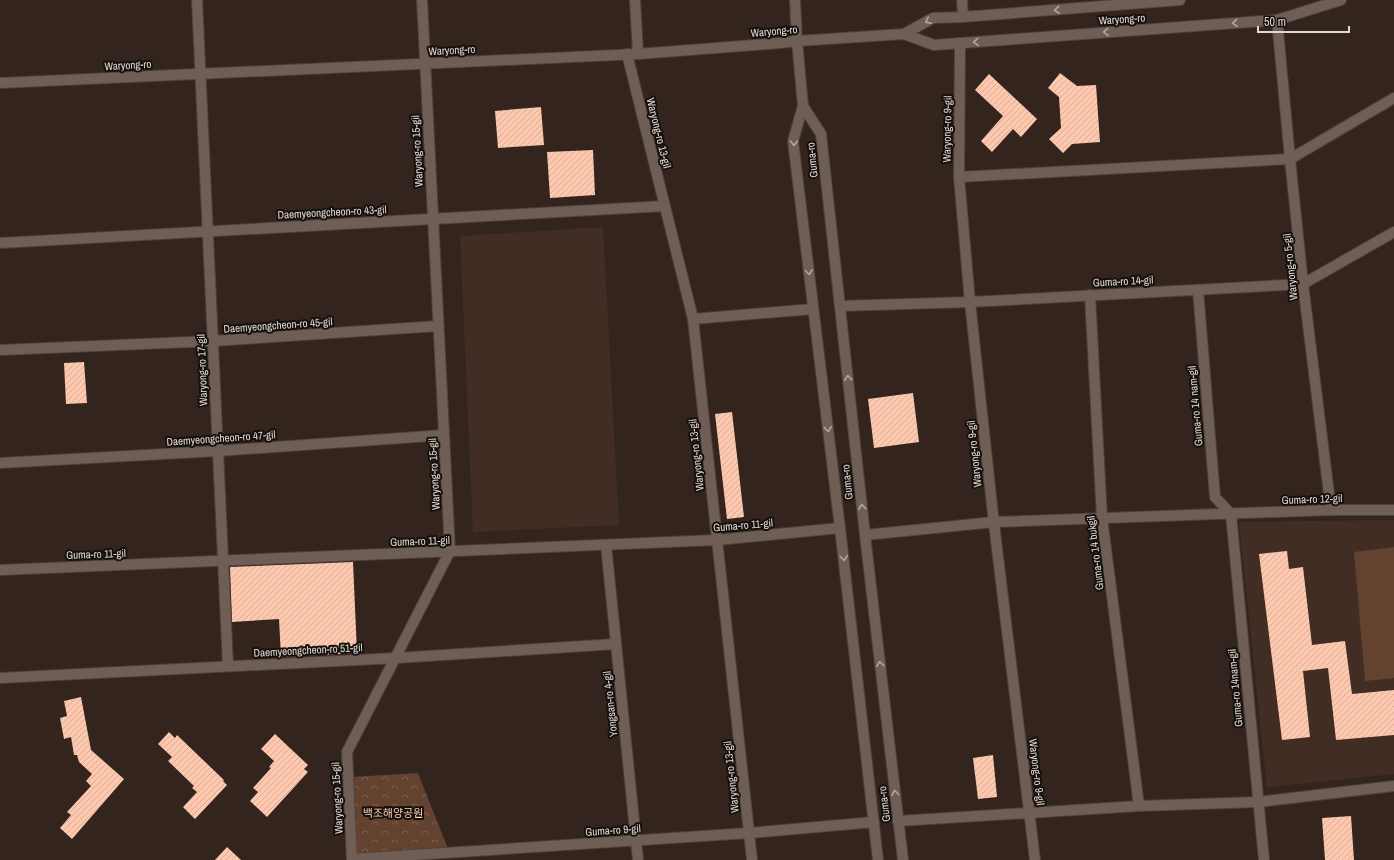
<svg xmlns="http://www.w3.org/2000/svg" width="1394" height="860" viewBox="0 0 1394 860" font-family="'Archivo Narrow','Noto Sans KR',sans-serif">
	<style>
		.built { fill: #412d24 }
		.park { fill: url(#park-crowns) }
		.pitch { fill: #644230 }
		.building { fill: url(#building-hatch) }
		.lines { fill: none; stroke-linecap: round; stroke-linejoin: round }
		.minor-casing { stroke: #4e423c; stroke-width: 12 }
		.secondary-casing { stroke: #4e423c; stroke-width: 12 }
		.minor { stroke: #6f5e55; stroke-width: 10 }
		.secondary { stroke: #6f5e55; stroke-width: 10 }
		.oneway { stroke: #b3a7a1 }
		.labels { text-anchor: middle; dominant-baseline: central; stroke-width: 4; stroke-linejoin: round; paint-order: stroke }
		.street-label { font-size: 11px; fill: #e1d7d3; stroke: #16100c }
		.park-label { font-size: 11px; fill: #fccfb8; stroke: #16100c }
	</style>
	<defs>
		<pattern id="park-crowns" width="20" height="18" patternUnits="userSpaceOnUse"><rect width="20" height="18" fill="#644230"/><path d="M2 6a3 3 0 1 1 6 0M12 15a3 3 0 1 1 6 0" fill="none" stroke="#7a5d4d"/></pattern>
		<pattern id="building-hatch" width="6" height="6" patternUnits="userSpaceOnUse"><rect width="6" height="6" fill="#fdc8ad"/><path d="M-1 1l2-2M0 6l6-6M5 7l2-2" fill="none" stroke="#d8ad97"/></pattern>
	</defs>
	<rect width="100%" height="100%" fill="#33251e"/>
	<g class="built">
		<path d="M603 227 619 525 473 532 460 236Z"/>
		<path d="M1394 520V774L1267 787 1239 522Z"/>
	</g>
	<path class="park" d="M418 773 448 849 356 855 352 777Z"/>
	<path class="pitch" d="M1394 547V678L1365 681 1354 552Z"/>
	<g class="building">
		<path d="M1060 73 1077 86 1096 85 1100 142 1072 144 1063 153 1049 139 1061 128 1059 97 1048 88Z"/>
		<path d="M989 74 1037 119 1021 137 1013 129 992 152 981 141 1003 116 975 90Z"/>
		<path d="M541 107 544 145 498 148 495 111Z"/>
		<path d="M593 150 595 195 550 198 547 152Z"/>
		<path d="M84 362 87 403 66 404 64 363Z"/>
		<path d="M913 393 919 442 874 448 868 399Z"/>
		<path d="M732 412 744 517 727 519 715 414Z"/>
		<path d="M1287 551 1289 569 1303 567 1312 645 1345 641 1352 694 1394 690V735L1336 740 1328 668 1303 671 1310 737 1282 740 1259 554Z"/>
		<path d="M353 562 357 653 281 657 279 619 232 622 230 567Z"/>
		<path d="M81 697 91 750 124 779 72 839 60 828 71 815 67 812 91 786 86 781 92 774 79 762 77 755H74L71 737 64 739 60 718 67 716 64 701Z"/>
		<path d="M169 732 175 738 177 735 224 780 223 781 227 785 195 819 183 807 197 792 192 788 194 786 168 761 172 757 158 744Z"/>
		<path d="M275 734 308 765 304 769 308 772 267 817 250 801 258 792 253 788 271 768 269 767 274 761 261 749Z"/>
		<path d="M993 755 997 797 978 799 973 758Z"/>
		<path d="M1351 816 1354 860H1325L1322 818Z"/>
		<path d="M227 847 241 860H215Z"/>
	</g>
	<g class="lines">
		<g class="minor-casing">
			<g id="minor">
				<path d="M197 0 228 666"/>
				<path d="M635 0 638 54"/>
				<path d="M962 0 963 17"/>
				<path d="M1277 20 1290 159 1303 284 1331 510"/>
				<path d="M960 43 959 177 970 302 994 524 1035 860"/>
				<path d="M627 54 693 319 752 860"/>
				<path d="M959 177 1290 159 1394 98"/>
				<path d="M0 243 665 206"/>
				<path d="M1198 290 1215 497 1231 514 1264 860"/>
				<path d="M1090 295 1102 518 1139 806"/>
				<path d="M840 306 970 302 1303 284 1394 232"/>
				<path d="M693 319 813 309"/>
				<path d="M0 350 213 341 438 326"/>
				<path d="M0 463 218 451 444 435"/>
				<path d="M865 535 994 522 1331 510H1394"/>
				<path d="M606 545 638 860"/>
				<path d="M0 570 717 540 840 528"/>
				<path d="M0 678 396 658 616 644"/>
				<path d="M898 821 1139 806 1258 802 1394 786"/>
				<path d="M352 859 749 833 874 822"/>
				<path d="M352 860 347 752 450 551 422 0"/>
			</g>
		</g>
		<g class="secondary-casing">
			<g id="secondary">
				<path d="M795 0 797 41 803 106 793 141 840 528 878 860"/>
				<path d="M904 34 933 18 963 17 1180 0"/>
				<path d="M0 83 638 54 780 43 797 41 904 34 934 45 1277 20 1341 0"/>
				<path d="M803 106 821 134 865 535 903 860"/>
			</g>
		</g>
		<use href="#minor" class="minor"/>
		<use href="#secondary" class="secondary"/>
	</g>
	<defs><path id="oneway-chevron" d="M-2-3.5L2.5 0L-2 3.5" fill="none" stroke-width="1.6" stroke-linecap="round" stroke-linejoin="round"/></defs>
	<g class="oneway">
		<use href="#oneway-chevron" transform="translate(1057 10) rotate(175)"/>
		<use href="#oneway-chevron" transform="translate(928 21) rotate(153)"/>
		<use href="#oneway-chevron" transform="translate(1235 23) rotate(176)"/>
		<use href="#oneway-chevron" transform="translate(1106 32) rotate(176)"/>
		<use href="#oneway-chevron" transform="translate(976 42) rotate(176)"/>
		<use href="#oneway-chevron" transform="translate(794 143) rotate(91)"/>
		<use href="#oneway-chevron" transform="translate(809 272) rotate(83)"/>
		<use href="#oneway-chevron" transform="translate(848 378) rotate(-96)"/>
		<use href="#oneway-chevron" transform="translate(828 429) rotate(83)"/>
		<use href="#oneway-chevron" transform="translate(862 507) rotate(-96)"/>
		<use href="#oneway-chevron" transform="translate(844 558) rotate(83)"/>
		<use href="#oneway-chevron" transform="translate(880 664) rotate(-97)"/>
		<use href="#oneway-chevron" transform="translate(895 793) rotate(-97)"/>
	</g>
	<g class="labels">
		<g class="street-label">
			<text transform="translate(1122 19) rotate(-4)">Waryong-ro</text>
			<text transform="translate(774 31) rotate(-5)">Waryong-ro</text>
			<text transform="translate(452 50) rotate(-3)">Waryong-ro</text>
			<text transform="translate(128 65) rotate(-3)">Waryong-ro</text>
			<text transform="translate(947 129) rotate(-89)">Waryong-ro 9-gil</text>
			<text transform="translate(659 133) rotate(76)">Waryong-ro 13-gil</text>
			<text transform="translate(417 151) rotate(-93)">Waryong-ro 15-gil</text>
			<text transform="translate(812 160) rotate(-96)">Guma-ro</text>
			<text transform="translate(332 212) rotate(-3)">Daemyeongcheon-ro 43-gil</text>
			<text transform="translate(1290 267) rotate(-96)">Waryong-ro 5-gil</text>
			<text transform="translate(1123 281) rotate(-3)">Guma-ro 14-gil</text>
			<text transform="translate(278 325) rotate(-4)">Daemyeongcheon-ro 45-gil</text>
			<text transform="translate(202 370) rotate(-92)">Waryong-ro 17-gil</text>
			<text transform="translate(1195 406) rotate(-95)">Guma-ro 14 nam-gil</text>
			<text transform="translate(221 438) rotate(-4)">Daemyeongcheon-ro 47-gil</text>
			<text transform="translate(974 454) rotate(-96)">Waryong-ro 9-gil</text>
			<text transform="translate(696 455) rotate(-96)">Waryong-ro 13-gil</text>
			<text transform="translate(434 474) rotate(-93)">Waryong-ro 15-gil</text>
			<text transform="translate(847 482) rotate(-96)">Guma-ro</text>
			<text transform="translate(1312 499) rotate(-2)">Guma-ro 12-gil</text>
			<text transform="translate(743 525) rotate(-5)">Guma-ro 11-gil</text>
			<text transform="translate(420 541) rotate(-2)">Guma-ro 11-gil</text>
			<text transform="translate(1095 553) rotate(-97)">Guma-ro 14 bukgil</text>
			<text transform="translate(96 554) rotate(-2)">Guma-ro 11-gil</text>
			<text transform="translate(308 650) rotate(-3)">Daemyeongcheon-ro 51-gil</text>
			<text transform="translate(1235 688) rotate(-95)">Guma-ro 14nam-gil</text>
			<text transform="translate(610 704) rotate(-96)">Yongsan-ro 4-gil</text>
			<text transform="translate(1037 772) rotate(83)">Waryong-ro 9-gil</text>
			<text transform="translate(731 777) rotate(-96)">Waryong-ro 13-gil</text>
			<text transform="translate(337 798) rotate(-93)">Waryong-ro 15-gil</text>
			<text transform="translate(884 804) rotate(-97)">Guma-ro</text>
			<text transform="translate(613 830) rotate(-4)">Guma-ro 9-gil</text>
		</g>
		<g class="park-label">
			<text x="393" y="813">백조해양공원</text>
		</g>
	</g>
	<path d="M1258 26v6h91v-6" fill="none" stroke="#e1d7d3" stroke-width="2"/>
	<text x="1264" y="26" font-size="12" fill="#e1d7d3" stroke="#16100c" stroke-width="3" paint-order="stroke">50 m</text>
</svg>
